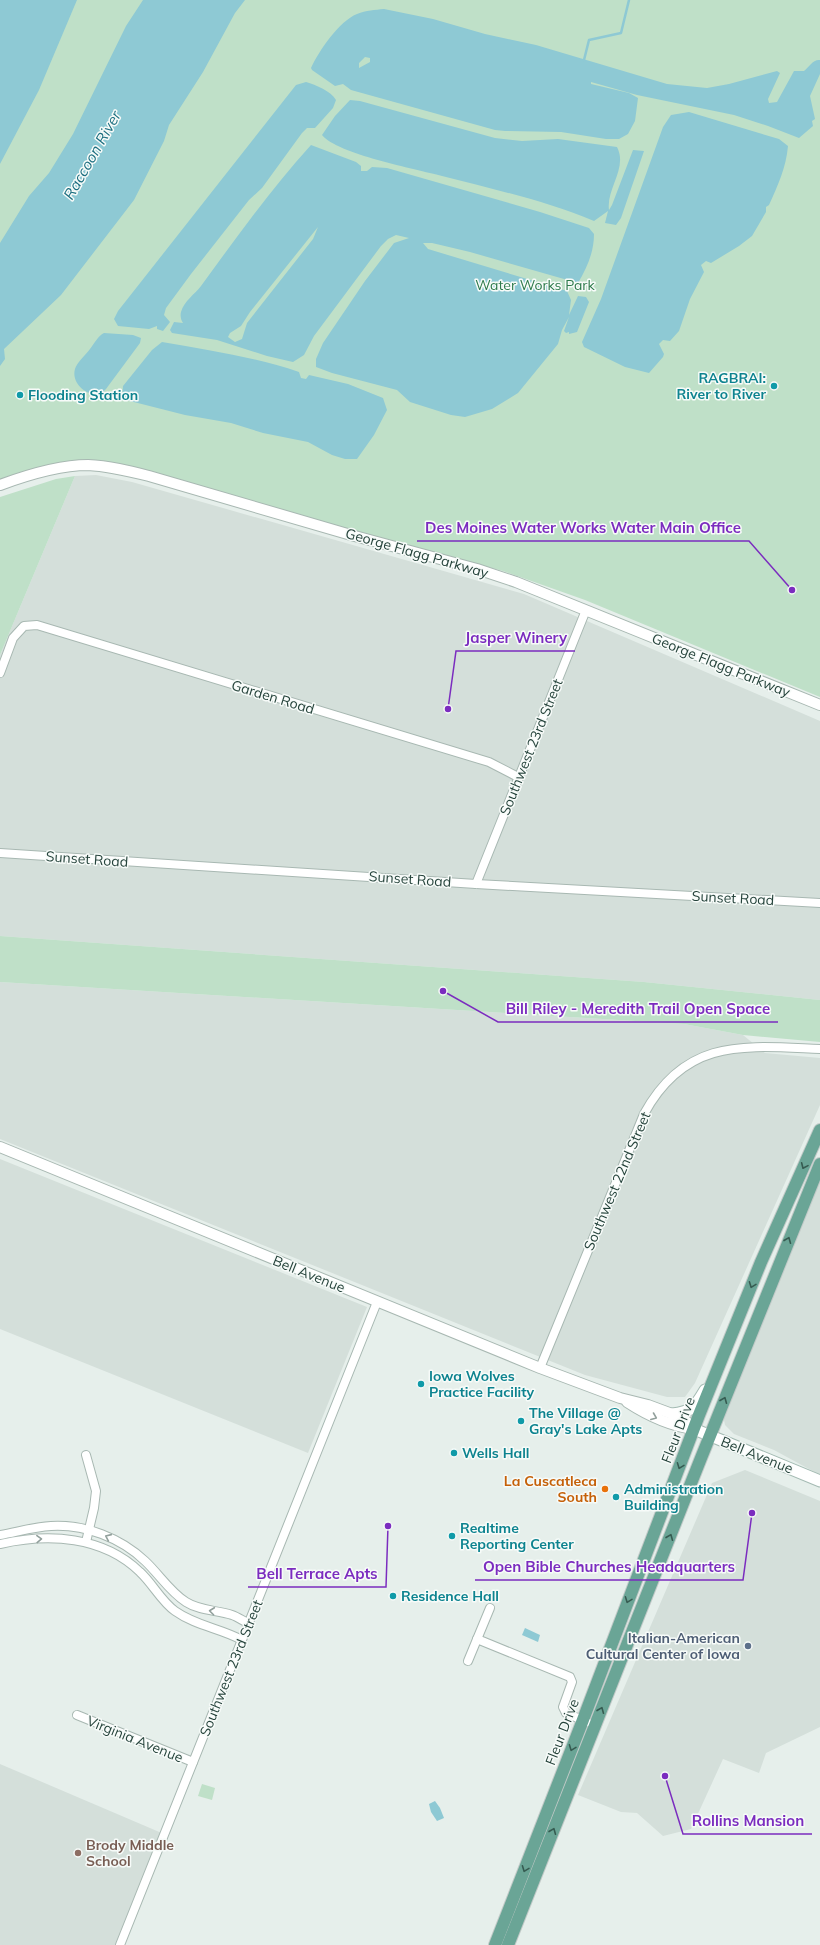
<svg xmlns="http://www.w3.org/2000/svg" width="820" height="1945" viewBox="0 0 820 1945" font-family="Mulish,sans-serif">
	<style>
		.built { fill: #d4dfda }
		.green { fill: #bfe0c8 }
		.water { fill: #8ec9d4; fill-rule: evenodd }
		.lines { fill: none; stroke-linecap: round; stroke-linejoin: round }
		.stream { stroke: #8ec9d4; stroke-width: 2.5 }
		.minor-casing { stroke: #a8b8b2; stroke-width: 10 }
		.tertiary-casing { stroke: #a8b8b2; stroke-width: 12 }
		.secondary-casing { stroke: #a4bbb3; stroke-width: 13 }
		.primary-casing { stroke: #c2cac8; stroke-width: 14 }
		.minor { stroke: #fff; stroke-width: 8 }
		.tertiary { stroke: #fff; stroke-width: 10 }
		.secondary { stroke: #fff; stroke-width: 11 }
		.primary { stroke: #6aa596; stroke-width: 12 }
		.oneway { stroke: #365b51 }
		.oneway2 { stroke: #92a09c }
		.culture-dot { fill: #0f9aa8; stroke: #f7fbf9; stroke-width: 1.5 }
		.food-dot { fill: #e8710a; stroke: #f7fbf9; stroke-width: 1.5 }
		.service-dot { fill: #5c6f8a; stroke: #f7fbf9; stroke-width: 1.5 }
		.education-dot { fill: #8d6e63; stroke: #f7fbf9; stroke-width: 1.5 }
		.labels { text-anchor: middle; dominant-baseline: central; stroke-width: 3; stroke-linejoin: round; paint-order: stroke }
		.park-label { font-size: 14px; fill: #2d7a4b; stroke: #f7fbf9 }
		.culture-label { font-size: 14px; font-weight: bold; fill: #0d838f; stroke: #f7fbf9; text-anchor: start }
		.street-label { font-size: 14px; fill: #24423a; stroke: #f7fbf9 }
		.food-label { font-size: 14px; font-weight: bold; fill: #c56008; stroke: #f7fbf9; text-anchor: end }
		.service-label { font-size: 14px; font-weight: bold; fill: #4e5e75; stroke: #f7fbf9; text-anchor: end }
		.education-label { font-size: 14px; font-weight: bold; fill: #785e54; stroke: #f7fbf9; text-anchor: start }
		.water-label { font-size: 15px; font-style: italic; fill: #1c6f80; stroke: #f7fbf9 }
		.leader { fill: none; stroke: #7b2cbf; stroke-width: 1.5 }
		.callout-dot { fill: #7b2cbf; stroke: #f7fbf9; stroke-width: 1.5 }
		.callout-label { font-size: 15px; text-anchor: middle; font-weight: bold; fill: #7b2cbf; stroke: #f7fbf9; stroke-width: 3; stroke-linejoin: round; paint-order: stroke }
	</style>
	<rect width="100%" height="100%" fill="#e6efeb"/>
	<g class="built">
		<path d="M96 475 132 482 524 594 820 721V1000L644 982 0 936V655L75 476Z"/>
		<path d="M0 982 684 1024 743 1035 765 1053 820 1058V1105L695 1383 685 1397H667L585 1375 0 1139Z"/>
		<path d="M0 1159 367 1307 308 1453 0 1329Z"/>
		<path d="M820 1164V1475L774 1450 734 1434 725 1425 724 1420V1415Z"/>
		<path d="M745 1470 820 1501V1727L766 1753 759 1773 723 1759 691 1829 663 1836 637 1813 621 1812 578 1795 712 1483Z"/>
		<path d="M0 1764 164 1834 120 1945H0Z"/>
	</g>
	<g class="green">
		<path d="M0 0H820V697L585 600 503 571 321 523 119 464 0 481Z"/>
		<path d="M75 476 0 655V497L56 479Z"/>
		<path d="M0 936 644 982 820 1000V1042L743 1035 684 1024 0 982Z"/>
		<path d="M202 1784 215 1788 212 1800 198 1796Z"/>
	</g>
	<g class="water">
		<path d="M0 0H77L39 90 0 164Z"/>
		<path d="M143 0H245L235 13 203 72 169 125 164 141 134 200 61 295 4 349 5 359 0 366V243L29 196 49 173 73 134 126 26Z"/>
		<path d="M384 9 433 19 485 34 536 45 667 84 707 88 729 84 777 71 780 73 768 99 769 103 777 102 794 71H804C809 67 813 59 820 60V74L810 96 815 119 812 121 813 126 799 138 768 126 734 115 637 95 591 82V84L629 93 638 98 635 121 628 134 619 139H606L561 132 505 131 495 130 351 90 343 84 335 86 312 70 311 68C319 51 339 21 357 14 366 10 375 10 384 9ZM365 57 370 58V62L359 68V63Z"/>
		<path d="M306 82C316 85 331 91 336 100L333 108 315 128H307L302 133 262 188 249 200 191 274 166 308 164 315 170 322 163 331 157 329V326L149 329 118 326 114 319 118 311 296 85Z"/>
		<path d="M350 100 360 101 495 138 522 141 558 139 617 147C628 168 606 189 609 210L612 205 633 150 644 151 621 218 616 225 605 223 608 211 594 221C546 201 493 189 442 176 416 169 337 154 322 135L335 116Z"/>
		<path d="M689 112 779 139 788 146C786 168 778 185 769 205L766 207V212L752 236 739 246 711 263 706 261 701 265 704 272 690 299 679 331 670 341 663 340 659 344 664 354 663 357 649 373 625 367 584 347 582 342 601 299 663 127 671 115Z"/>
		<path d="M311 145 356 162 361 166V171H367L372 167 387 168 540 212 589 228 594 234C594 252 587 268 578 283L470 252 432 243H423L428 249 567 291 571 300 569 315 578 296 586 297 589 302 577 332 569 334V332L566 333 564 331 569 317 562 330 558 344 518 393 492 409 465 417 451 415 410 402 397 390 332 373 316 367V359L323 343 365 281 394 243 409 238 396 235 388 239 381 246 314 336 304 355 293 362 267 356 217 340 172 333 170 330 174 322 183 323C181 320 180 316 181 312 184 301 195 294 201 286 236 238 271 189 311 145ZM318 227 313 239 247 323 242 339 235 342 228 337 230 333 241 326 250 312Z"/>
		<path d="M104 333 133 335 141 338 140 343 106 389C95 403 70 386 75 369 77 362 85 356 90 349 94 344 98 336 104 333Z"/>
		<path d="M162 342C208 350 255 357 299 372L301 378 306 379 309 375 348 384 383 398 387 410 374 435 357 459H345L332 455 308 442 263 433 231 423 185 415 122 399 123 386 152 350Z"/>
		<path d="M525 1628 540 1635 538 1642 522 1635Z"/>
		<path d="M435 1801 440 1808 444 1818 437 1821 431 1812 429 1804Z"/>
	</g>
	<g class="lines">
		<path class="stream" d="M584 60 589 40 621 33 629 0"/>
		<g class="minor-casing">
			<g id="minor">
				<path d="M0 673 13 638 24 626 37 625 489 762 518 777"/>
				<path d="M0 853 476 884 820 903"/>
				<path d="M476 884 586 610"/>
				<path d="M540 1368 644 1114C686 1037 745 1046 820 1049"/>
				<path d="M0 1535C17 1532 34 1527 51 1526 85 1524 121 1538 145 1561 159 1574 170 1592 186 1602 200 1611 217 1610 232 1615 238 1617 243 1621 248 1623"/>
				<path d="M86 1542 94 1508 96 1491 86 1455"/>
				<path d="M0 1544C49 1533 103 1536 140 1572 153 1584 161 1601 175 1611 196 1626 220 1628 242 1640"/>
				<path d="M477 1639 570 1677 572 1682 563 1707 566 1713 587 1722"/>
				<path d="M468 1661 490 1608"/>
				<path d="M77 1715 193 1762"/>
				<path d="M120 1945 377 1302"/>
			</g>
		</g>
		<g class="tertiary-casing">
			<g id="tertiary">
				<path d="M0 485C27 475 59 465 88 465 109 466 129 471 149 476L351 535 477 569 516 582 820 705"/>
				<path d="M0 1147 540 1368 620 1398 648 1405 683 1418 694 1429"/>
				<path d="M627 1402C647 1415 670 1426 694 1429"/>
			</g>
		</g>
		<g class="secondary-casing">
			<g id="secondary">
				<path d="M672 1414C692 1412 695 1407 705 1390"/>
				<path d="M694 1429 820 1481"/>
			</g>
		</g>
		<g class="primary-casing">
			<g id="primary">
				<path d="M495 1945 581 1725 699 1415 761 1262 820 1130"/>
				<path d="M508 1945 701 1458 820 1164"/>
			</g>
		</g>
		<use href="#minor" class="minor"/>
		<use href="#tertiary" class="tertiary"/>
		<use href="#secondary" class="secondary"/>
		<use href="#primary" class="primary"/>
	</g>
	<defs><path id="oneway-chevron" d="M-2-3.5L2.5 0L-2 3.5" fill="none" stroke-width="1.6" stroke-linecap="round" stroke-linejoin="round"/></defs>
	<g class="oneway">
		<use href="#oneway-chevron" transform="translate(804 1166) rotate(114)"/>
		<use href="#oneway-chevron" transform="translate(788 1240) rotate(-68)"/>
		<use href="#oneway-chevron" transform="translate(752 1285) rotate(111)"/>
		<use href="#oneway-chevron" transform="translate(724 1400) rotate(-68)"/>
		<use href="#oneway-chevron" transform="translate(680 1466) rotate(111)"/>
		<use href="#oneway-chevron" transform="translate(670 1537) rotate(-68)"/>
		<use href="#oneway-chevron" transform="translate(628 1600) rotate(111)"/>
		<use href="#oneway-chevron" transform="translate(601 1710) rotate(-68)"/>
		<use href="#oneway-chevron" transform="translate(572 1748) rotate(111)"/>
		<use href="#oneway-chevron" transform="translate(553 1831) rotate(-68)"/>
		<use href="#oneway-chevron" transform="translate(525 1869) rotate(111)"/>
	</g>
	<g class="oneway2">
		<use href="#oneway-chevron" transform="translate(654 1417) rotate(22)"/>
		<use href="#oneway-chevron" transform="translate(108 1537) rotate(-156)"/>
		<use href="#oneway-chevron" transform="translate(39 1539) rotate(-2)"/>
		<use href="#oneway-chevron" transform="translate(212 1611) rotate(-173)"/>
	</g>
	<g class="culture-dot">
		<circle cx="774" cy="386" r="4"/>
		<circle cx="20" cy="395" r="4"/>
		<circle cx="421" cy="1384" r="4"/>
		<circle cx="521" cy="1421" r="4"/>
		<circle cx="454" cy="1453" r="4"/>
		<circle cx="616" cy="1497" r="4"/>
		<circle cx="452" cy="1536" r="4"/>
		<circle cx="393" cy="1596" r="4"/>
	</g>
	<circle class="food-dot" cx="605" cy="1489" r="4"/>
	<circle class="service-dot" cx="748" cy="1646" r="4"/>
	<circle class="education-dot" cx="78" cy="1853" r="4"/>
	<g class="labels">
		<g class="park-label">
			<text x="535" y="285">Water Works Park</text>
		</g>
		<g class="culture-label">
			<text x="766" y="378" text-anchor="end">RAGBRAI:<tspan x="766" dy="16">River to River</tspan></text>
			<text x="28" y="395">Flooding Station</text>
			<text x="429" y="1376">Iowa Wolves<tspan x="429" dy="16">Practice Facility</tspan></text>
			<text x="529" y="1413">The Village @<tspan x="529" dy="16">Gray's Lake Apts</tspan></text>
			<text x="462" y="1453">Wells Hall</text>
			<text x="624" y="1489">Administration<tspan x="624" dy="16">Building</tspan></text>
			<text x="460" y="1528">Realtime<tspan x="460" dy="16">Reporting Center</tspan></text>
			<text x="401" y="1596">Residence Hall</text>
		</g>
		<g class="street-label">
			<text transform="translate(417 553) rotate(16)">George Flagg Parkway</text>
			<text transform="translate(721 665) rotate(22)">George Flagg Parkway</text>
			<text transform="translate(273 697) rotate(17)">Garden Road</text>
			<text transform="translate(531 747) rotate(-68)">Southwest 23rd Street</text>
			<text transform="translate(87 859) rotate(4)">Sunset Road</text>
			<text transform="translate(410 879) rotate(4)">Sunset Road</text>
			<text transform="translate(733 898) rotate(3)">Sunset Road</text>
			<text transform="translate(617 1181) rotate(-67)">Southwest 22nd Street</text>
			<text transform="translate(309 1274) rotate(22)">Bell Avenue</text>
			<text transform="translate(678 1430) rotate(-69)">Fleur Drive</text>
			<text transform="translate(757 1455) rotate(22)">Bell Avenue</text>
			<text transform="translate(231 1668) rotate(-68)">Southwest 23rd Street</text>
			<text transform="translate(562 1732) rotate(-69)">Fleur Drive</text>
			<text transform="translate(135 1739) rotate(22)">Virginia Avenue</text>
		</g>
		<g class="food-label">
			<text x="597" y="1481">La Cuscatleca<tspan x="597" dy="16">South</tspan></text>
		</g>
		<g class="service-label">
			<text x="740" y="1638">Italian-American<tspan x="740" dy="16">Cultural Center of Iowa</tspan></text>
		</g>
		<g class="education-label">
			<text x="86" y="1845">Brody Middle<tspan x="86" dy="16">School</tspan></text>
		</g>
		<g class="water-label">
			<text transform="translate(92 155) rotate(-60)">Raccoon River</text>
		</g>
	</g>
	<path class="leader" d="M792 590L749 541H417M448 709L456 651H575M443 991L498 1022H778M752 1513L743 1580H475M388 1526L386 1587H248M665 1776L683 1834H812"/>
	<g class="callout-dot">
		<circle cx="792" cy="590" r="4"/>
		<circle cx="448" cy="709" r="4"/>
		<circle cx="443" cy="991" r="4"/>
		<circle cx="752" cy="1513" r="4"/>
		<circle cx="388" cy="1526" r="4"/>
		<circle cx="665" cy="1776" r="4"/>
	</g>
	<g class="callout-label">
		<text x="583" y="533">Des Moines Water Works Water Main Office</text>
		<text x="516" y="643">Jasper Winery</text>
		<text x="638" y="1014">Bill Riley - Meredith Trail Open Space</text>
		<text x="609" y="1572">Open Bible Churches Headquarters</text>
		<text x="317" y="1579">Bell Terrace Apts</text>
		<text x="748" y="1826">Rollins Mansion</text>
	</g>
</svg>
